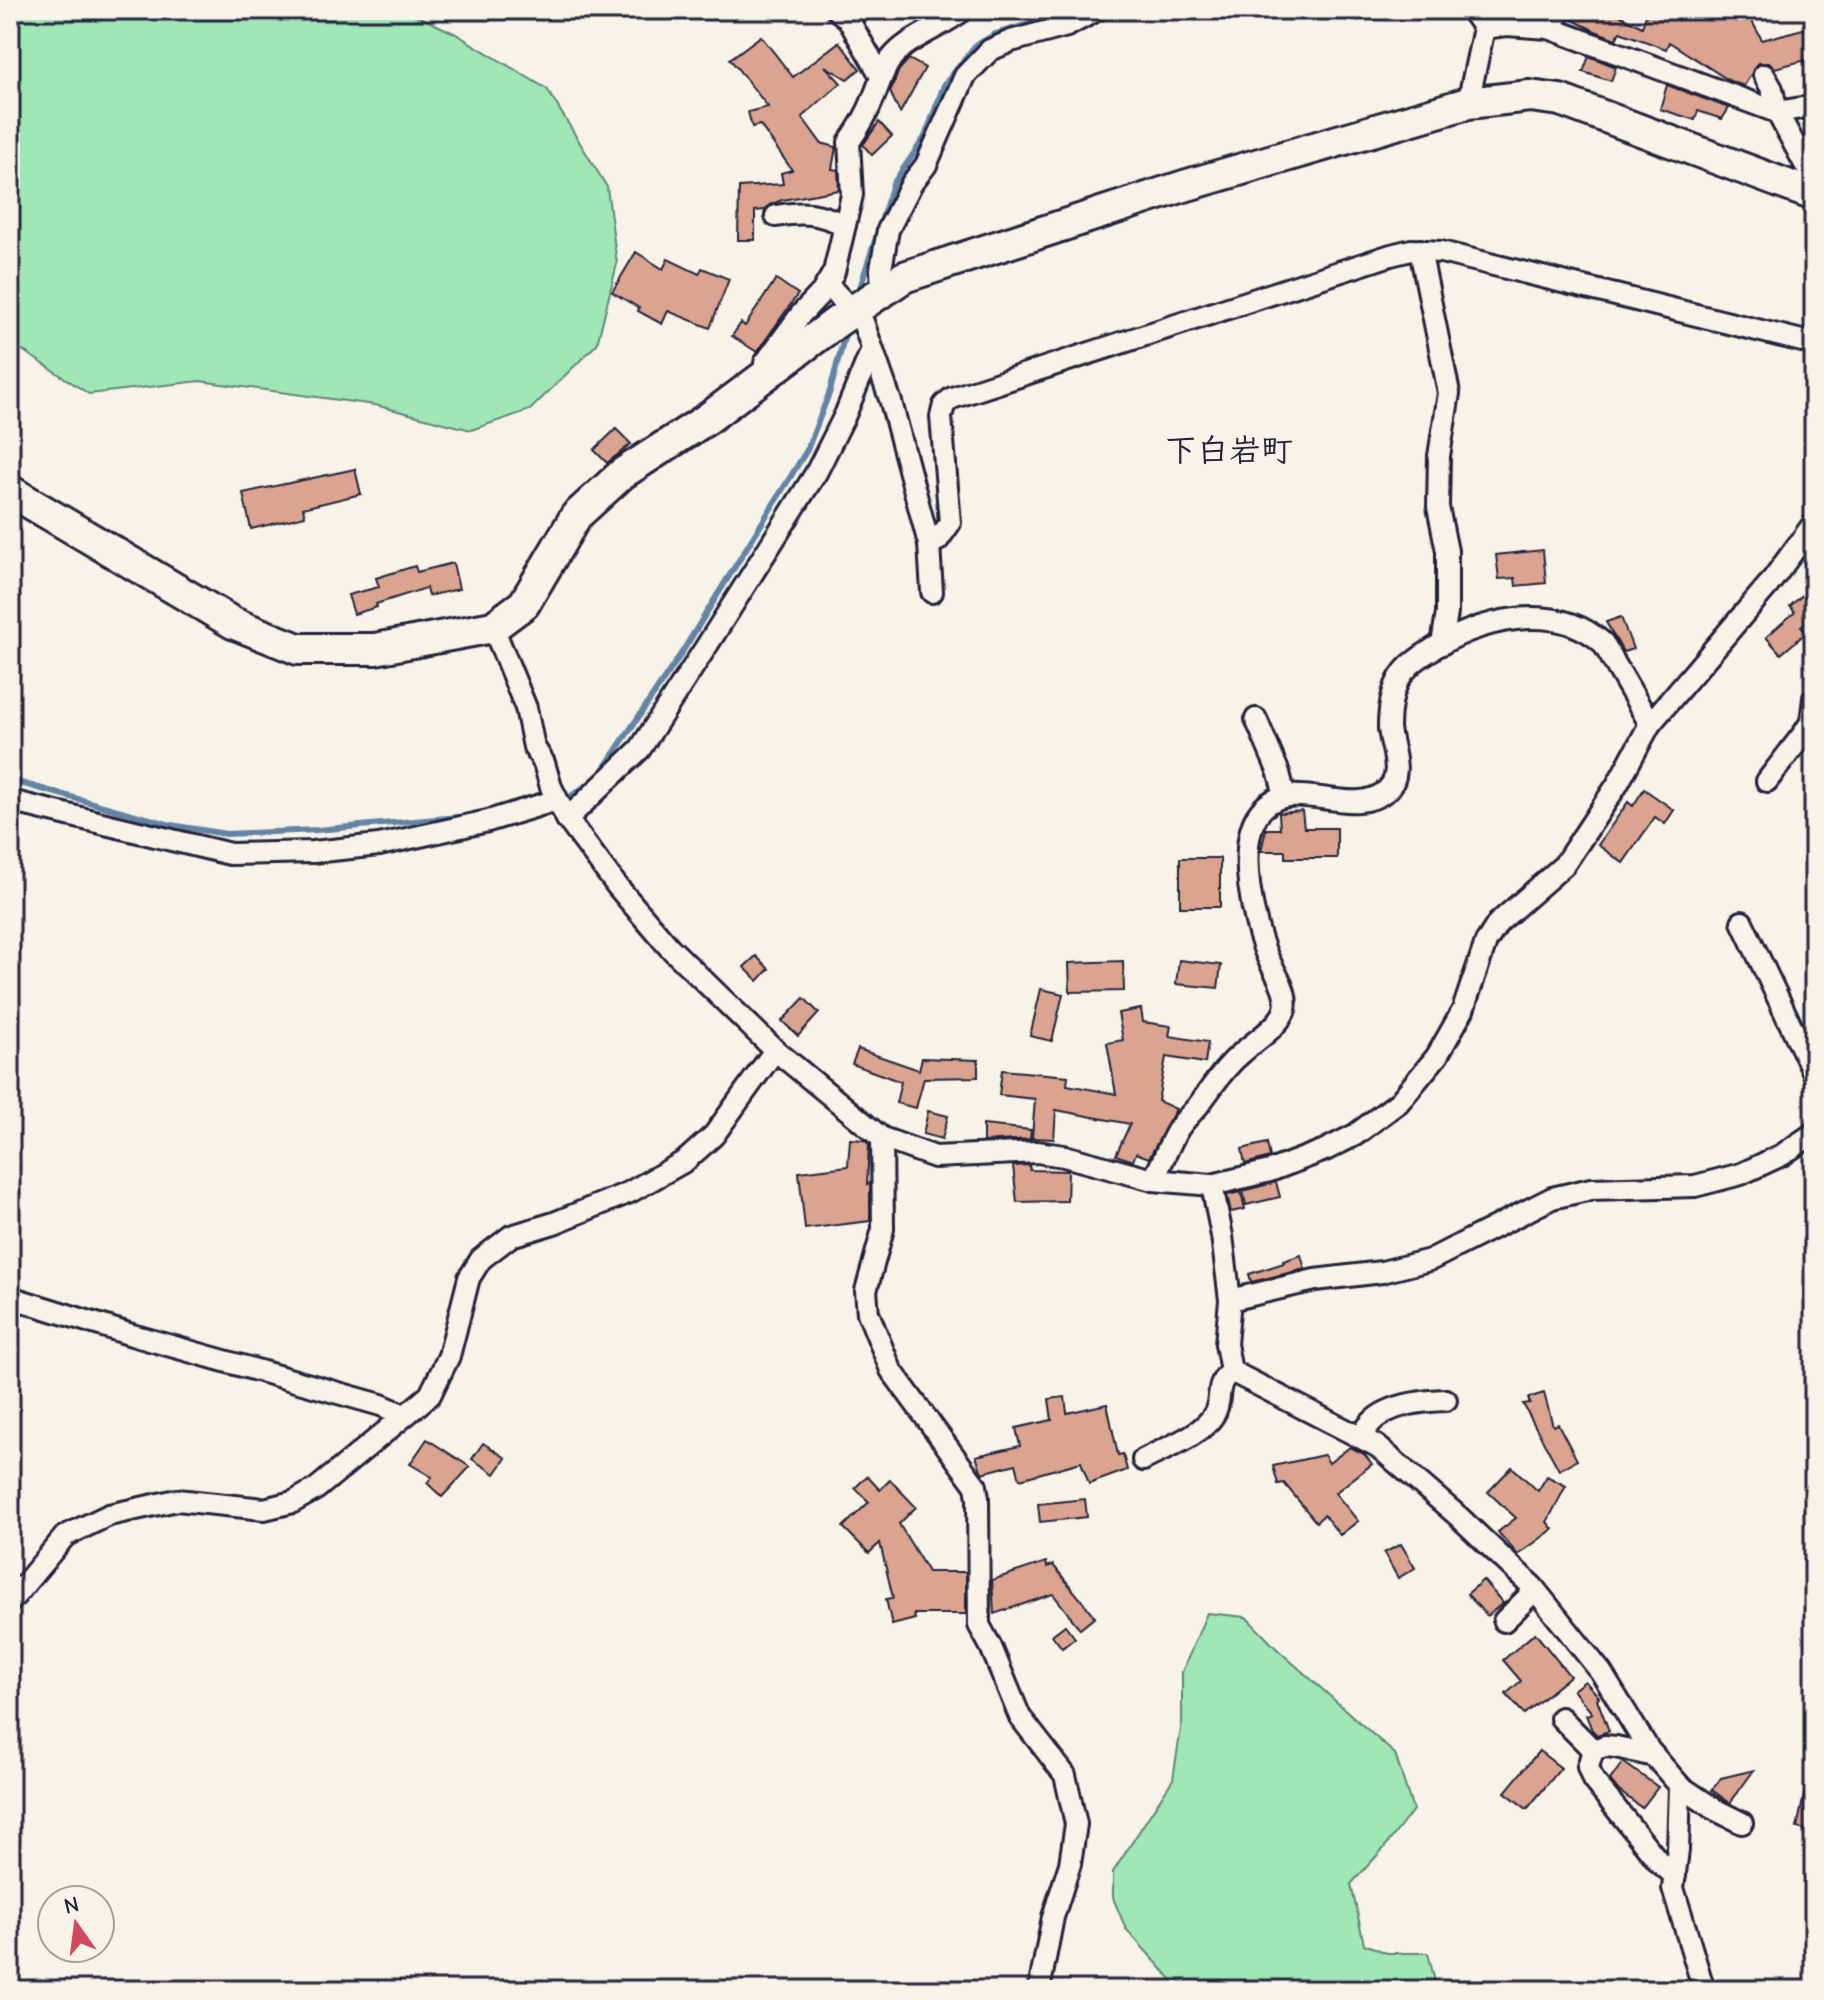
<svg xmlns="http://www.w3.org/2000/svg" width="1824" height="2000" viewBox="0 0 1824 2000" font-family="'Comic Neue','Klee One',sans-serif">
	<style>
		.green { fill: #9fe7b5; stroke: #608478; stroke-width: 2 }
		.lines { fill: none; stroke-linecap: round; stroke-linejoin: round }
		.stream { stroke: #6384a5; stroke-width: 6 }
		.building { fill: #daa490; stroke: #22223b; stroke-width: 2 }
		.street-casing { stroke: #22223b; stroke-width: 26 }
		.secondary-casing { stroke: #22223b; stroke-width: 36 }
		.street { stroke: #f7f3e8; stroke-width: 20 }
		.secondary { stroke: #f7f3e8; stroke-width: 30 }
		.labels { text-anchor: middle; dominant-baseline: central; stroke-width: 8; stroke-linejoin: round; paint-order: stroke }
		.quarter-label { font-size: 32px; font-weight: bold; fill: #22223b; stroke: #f7f3e8 }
	</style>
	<rect width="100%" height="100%" fill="#f7f3e8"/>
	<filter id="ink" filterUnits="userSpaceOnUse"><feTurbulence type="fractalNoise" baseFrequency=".0125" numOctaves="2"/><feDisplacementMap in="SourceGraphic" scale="16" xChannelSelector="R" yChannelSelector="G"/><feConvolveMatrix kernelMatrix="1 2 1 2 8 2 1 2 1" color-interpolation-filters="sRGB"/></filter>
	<g filter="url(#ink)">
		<g class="green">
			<path d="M10 10H405L454 33 547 89 607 187 617 264 597 344 530 410 471 430 375 405 200 381 89 394 10 342Z"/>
			<path d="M1207 1613 1246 1617 1277 1649 1395 1754 1413 1810 1384 1848 1351 1884 1364 1944 1387 1953H1428L1437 1990H1209L1171 1979 1126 1929 1113 1898V1872L1173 1779 1182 1722V1672Z"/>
		</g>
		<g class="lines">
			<g class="stream">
				<path d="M858 294 893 184 925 137 944 85 975 46 995 34 1075 10"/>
				<path d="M10 780 171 825 226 834 317 830 469 816"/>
				<path d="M563 802 598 777 679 657 807 450 830 391 847 327"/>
			</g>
		</g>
		<g class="building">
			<path d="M1574 10H1610L1642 27 1648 10H1746L1762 40 1814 26V58L1775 68 1770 63H1758L1744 86 1730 81 1669 42 1666 49 1620 32 1616 39 1595 31 1571 19Z"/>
			<path d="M761 36 793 77 839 42 860 69 847 79 825 66 841 83 802 117 821 143 836 147 832 169 838 170 839 190 782 200 769 205 765 210 755 211V240H738L739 187 783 184 781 173 792 170 760 125 752 127 748 112 768 107 730 59Z"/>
			<path d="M1589 56 1616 67 1611 81 1583 72Z"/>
			<path d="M909 59 925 68 900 113 890 92 899 70Z"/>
			<path d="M1667 85 1729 108 1722 119 1698 111 1695 120 1660 109Z"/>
			<path d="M879 122 892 136 872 155 863 145Z"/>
			<path d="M636 252 663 269 668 259 699 274 702 268 729 279 710 328 668 311 662 324 638 311 639 308 612 292Z"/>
			<path d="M776 279 798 294 757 352 732 336 741 323 745 326Z"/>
			<path d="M616 429 631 444 607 463 594 450Z"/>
			<path d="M355 469 361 494 303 508 305 516 251 529 243 493Z"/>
			<path d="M1543 550 1546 583 1516 586 1515 578 1499 579 1496 555Z"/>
			<path d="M453 563 459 589 428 596 426 588 376 604 377 607 354 614 348 595 379 587 376 578 415 566 417 572Z"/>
			<path d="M1814 585V614L1801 626 1807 632 1781 654 1766 637 1795 612 1790 606Z"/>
			<path d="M1621 617 1633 649 1623 652 1606 622Z"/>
			<path d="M1644 789 1674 810 1665 824 1655 817 1623 863 1598 845 1628 802 1633 806Z"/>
			<path d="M1302 811 1304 828H1337V858H1285V851H1261L1266 829H1280L1279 813Z"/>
			<rect x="1180" y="858" width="40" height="49"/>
			<path d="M756 956 769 969 758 981 744 967Z"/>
			<path d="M1179 960 1221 965 1218 988 1176 984Z"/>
			<path d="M1123 961 1124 991 1070 992 1069 963Z"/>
			<path d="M1041 989 1063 994 1052 1041 1030 1036Z"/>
			<path d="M804 998 819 1013 798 1036 782 1021Z"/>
			<path d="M1141 1009 1143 1022 1171 1026 1169 1036 1208 1042 1205 1063 1166 1057 1158 1101 1176 1109 1149 1158 1136 1153 1133 1161 1116 1155 1130 1124 1056 1110 1054 1139 1032 1138 1035 1099 999 1095 1002 1070 1068 1076 1067 1085 1116 1094 1107 1043 1123 1040 1118 1013Z"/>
			<path d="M858 1049 919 1070 922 1058 978 1060V1077L924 1078 916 1108 896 1103 901 1082 852 1064Z"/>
			<path d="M928 1111 948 1116 942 1139 923 1134Z"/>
			<path d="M983 1125 1031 1130 1030 1139 983 1142Z"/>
			<path d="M850 1139 864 1140 869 1144 867 1184 870 1183V1221L805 1229 799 1172 848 1166Z"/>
			<path d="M1267 1143 1270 1157 1245 1164 1242 1149Z"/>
			<path d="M1029 1165 1030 1170 1068 1171 1067 1201 1017 1202 1013 1166Z"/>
			<path d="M1276 1182 1280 1197 1246 1205 1243 1191Z"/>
			<path d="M1241 1192 1245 1209 1231 1212 1227 1195Z"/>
			<path d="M1301 1255 1305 1269 1251 1282 1249 1274 1284 1263 1283 1261Z"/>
			<path d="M1544 1393 1553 1426 1558 1424 1577 1460 1559 1470 1523 1404 1530 1403 1528 1398Z"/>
			<path d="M1065 1397 1067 1413 1107 1404 1118 1455 1123 1454 1127 1470 1089 1484 1081 1462 1020 1479 1016 1464 982 1473 976 1456 1020 1446 1016 1428 1052 1420 1049 1399Z"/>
			<path d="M427 1439 470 1467 442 1497 427 1483 432 1477 410 1464Z"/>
			<path d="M483 1443 506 1458 495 1474 472 1459Z"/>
			<path d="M1350 1447 1364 1454 1372 1464 1335 1493 1358 1521 1340 1535 1324 1515 1316 1522 1284 1483 1278 1484 1273 1466 1324 1455 1329 1463Z"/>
			<path d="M1512 1467 1538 1491 1547 1476 1566 1486 1547 1522 1553 1529 1518 1555 1498 1532 1516 1518 1488 1492Z"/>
			<path d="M867 1476 880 1490 890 1480 916 1507 899 1524 928 1572H966V1614H914L915 1619 892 1625 886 1599 893 1598 880 1543 869 1553 843 1527 869 1502 855 1488Z"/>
			<path d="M1085 1499 1087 1517 1040 1522 1038 1504Z"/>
			<path d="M1401 1544 1415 1568 1398 1578 1384 1553Z"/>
			<path d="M1046 1562 1047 1567 1053 1565 1095 1617 1080 1629 1053 1594 994 1614 992 1580Z"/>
			<path d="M1483 1580 1503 1603 1487 1616 1467 1594Z"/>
			<path d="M1065 1625 1075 1638 1062 1648 1052 1635Z"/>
			<path d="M1535 1633 1570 1676 1524 1714 1506 1694 1521 1681 1503 1660Z"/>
			<path d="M1585 1681 1599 1697 1597 1699 1609 1731 1597 1735 1592 1730 1586 1715 1592 1713 1573 1690Z"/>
			<path d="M1539 1751 1561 1768 1527 1809 1505 1792Z"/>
			<path d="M1623 1762 1658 1787 1642 1808 1619 1791 1610 1780Z"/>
			<path d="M1754 1770 1730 1803 1712 1790 1721 1778Z"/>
			<path d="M1807 1781 1814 1782V1832L1797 1828Z"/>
		</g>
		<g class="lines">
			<g class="street-casing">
				<g id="street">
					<path d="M837 10 848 19 881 76"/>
					<path d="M1484 28 1506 25 1549 28 1777 112 1814 181"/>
					<path d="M1549 28 1561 10"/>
					<path d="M1764 75 1772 89 1777 112 1814 106"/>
					<path d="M1468 103 1484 28 1471 10"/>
					<path d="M776 216C806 211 818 213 845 225"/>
					<path d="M1420 250 1449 393 1439 456 1438 507 1447 551V613L1442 644"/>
					<path d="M827 284 863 322 891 402 929 544 932 592"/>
					<path d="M882 293 881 269 888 230 912 183 926 165 965 76 990 50 1011 41 1067 26 1097 10"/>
					<path d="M765 375V363L801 314 822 292 834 272 852 195 849 142C859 128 867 115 873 99 879 85 882 72 891 59 908 37 941 28 963 10"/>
					<path d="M929 544 938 540 950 523 941 417 944 405 952 398 1391 255 1411 250 1441 252 1814 344"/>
					<path d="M493 627 526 708 534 747 544 763 551 787 567 819 617 886 669 947 775 1050 882 1138 935 1157 1037 1152 1064 1156 1153 1180 1212 1185 1270 1171 1325 1150 1355 1135 1399 1102 1437 1056 1463 1010 1486 942 1498 923 1564 865 1617 785 1650 724 1770 583 1814 523"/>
					<path d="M1256 719 1279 773 1285 796"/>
					<path d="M1767 781 1804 733 1811 722 1814 698"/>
					<path d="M10 801 230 854 313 852 379 845 488 821 557 800"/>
					<path d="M567 819 640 749 706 647 816 473 845 415 872 349"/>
					<path d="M1742 922 1814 1074"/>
					<path d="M882 1138 883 1229 866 1291 868 1313 891 1370 976 1486 978 1498 979 1625 991 1647 1020 1717 1065 1775 1076 1824 1070 1864 1053 1917 1039 1990"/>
					<path d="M1153 1180C1162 1164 1168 1146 1177 1131 1182 1122 1190 1115 1197 1107 1212 1088 1224 1067 1243 1052 1255 1041 1281 1025 1285 1009 1289 992 1275 973 1268 958 1253 925 1237 848 1257 816 1287 769 1348 822 1386 791 1405 775 1391 749 1389 728 1389 712 1391 695 1398 681 1405 667 1416 660 1428 652 1477 619 1555 600 1603 643L1650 724"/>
					<path d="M1212 1185 1222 1236 1230 1300 1226 1344 1231 1371 1377 1446 1458 1516 1533 1587 1601 1672 1649 1750 1680 1786 1678 1850 1673 1888 1704 1990"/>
					<path d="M10 1297 132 1335 381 1405 404 1415"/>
					<path d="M1230 1300 1315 1280 1382 1272 1430 1260 1552 1198 1591 1189 1695 1186 1741 1174 1782 1155 1814 1133"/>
					<path d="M1362 1438C1372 1406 1417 1401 1446 1400"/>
					<path d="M1143 1460C1165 1448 1199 1437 1213 1416 1224 1400 1213 1386 1231 1371"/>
					<path d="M10 1602 65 1536 109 1515 177 1500 264 1509 293 1502 316 1489 430 1395 449 1356 469 1278 481 1259 511 1236 554 1223 630 1192 685 1161 714 1135 775 1050"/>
					<path d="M1504 1621 1535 1590"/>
					<path d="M1561 1718 1593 1750"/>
					<path d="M1654 1756 1616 1747 1605 1746 1593 1750 1588 1767 1593 1780 1660 1863 1675 1876"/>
					<path d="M1680 1786 1716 1810 1742 1823"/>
				</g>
			</g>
			<g class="secondary-casing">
				<path id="secondary" d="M10 491 233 623 298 649H375L493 627 524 604 576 516 623 473 707 419 838 321 904 277 1184 186 1468 103 1530 96 1560 100 1814 195"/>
			</g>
			<use href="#street" class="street"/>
			<use href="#secondary" class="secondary"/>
		</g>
	</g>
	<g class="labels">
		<g class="quarter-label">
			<text x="1229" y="450">下白岩町</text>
		</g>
	</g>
	<rect width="1824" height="2000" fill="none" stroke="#f7f3e8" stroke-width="40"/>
	<rect x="20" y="20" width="1784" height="1960" fill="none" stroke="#22223b" stroke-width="3" filter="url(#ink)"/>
	<g transform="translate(76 1924) rotate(346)"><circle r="38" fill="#f7f3e8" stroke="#a29fa3" stroke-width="2"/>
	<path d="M0-6L14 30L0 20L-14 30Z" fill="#d1495b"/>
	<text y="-12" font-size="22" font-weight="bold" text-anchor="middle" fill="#22223b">N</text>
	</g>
</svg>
